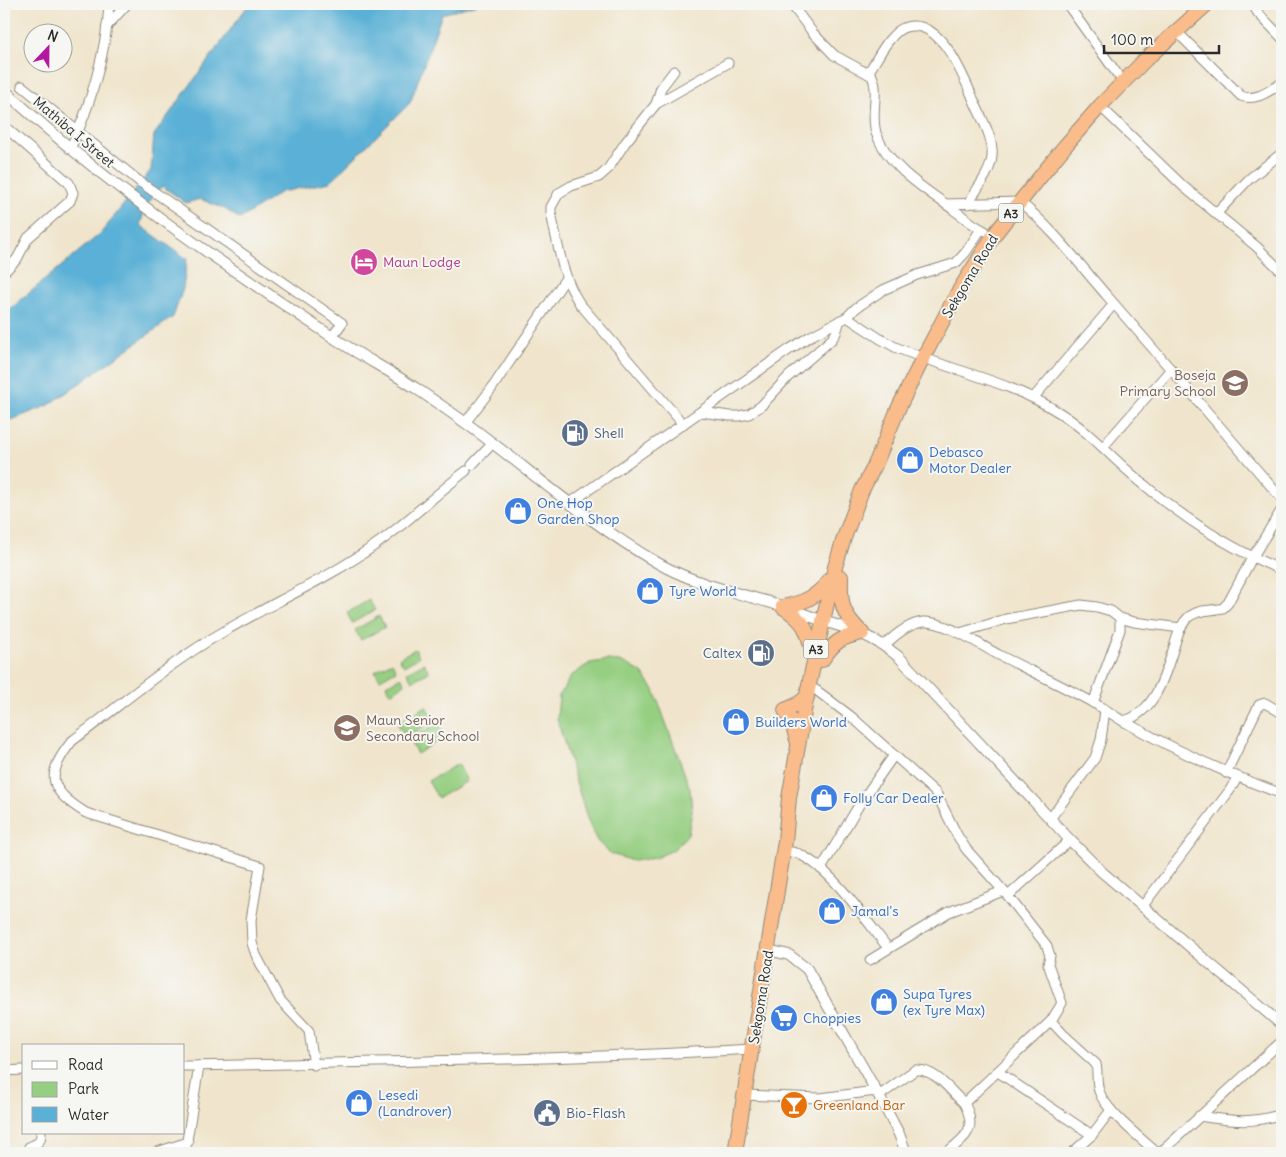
<svg xmlns="http://www.w3.org/2000/svg" width="1286" height="1157" viewBox="0 0 1286 1157" font-family="Delius,sans-serif">
	<style>
		.green { fill: #96cf82; stroke: #607d56 }
		.water { fill: #5ab0d6; stroke: #426e80 }
		.lines { fill: none; stroke-linecap: round; stroke-linejoin: round }
		.minor-casing { stroke: #8e887c; stroke-width: 11 }
		.tertiary-casing { stroke: #8e887c; stroke-width: 12 }
		.trunk-casing { stroke: #8e887c; stroke-width: 16 }
		.minor { stroke: #fff; stroke-width: 9 }
		.tertiary { stroke: #fff; stroke-width: 10 }
		.trunk { stroke: #f9bc8a; stroke-width: 14 }
		.labels { text-anchor: middle; dominant-baseline: central; stroke-width: 4; stroke-linejoin: round; paint-order: stroke }
		.shield { fill: #f6f6f2; stroke: #686867; stroke-width: 1 }
		.shield-label { font-size: 12px; font-weight: bold; fill: #2b2b2b }
		.street-label { font-size: 14px; fill: #2b2b2b; stroke: #f6f6f2 }
		.hotel-label { font-size: 14px; fill: #b23c85; stroke: #f6f6f2; text-anchor: start }
		.education-label { font-size: 14px; fill: #785e54; stroke: #f6f6f2; text-anchor: end }
		.service-label { font-size: 14px; fill: #4e5e75; stroke: #f6f6f2; text-anchor: start }
		.shop-label { font-size: 14px; fill: #366cbe; stroke: #f6f6f2; text-anchor: start }
		.food-label { font-size: 14px; fill: #c56008; stroke: #f6f6f2; text-anchor: start }
	</style>
	<rect width="100%" height="100%" fill="#f6f6f2"/>
	<filter id="ink" filterUnits="userSpaceOnUse"><feTurbulence type="fractalNoise" baseFrequency=".02" numOctaves="2"/><feDisplacementMap in="SourceGraphic" scale="10" xChannelSelector="R" yChannelSelector="G"/><feConvolveMatrix kernelMatrix="1 2 1 2 8 2 1 2 1" color-interpolation-filters="sRGB"/></filter>
	<filter id="wash" filterUnits="userSpaceOnUse"><feTurbulence type="fractalNoise" baseFrequency=".0096" numOctaves="4" result="noise"/><feDisplacementMap in="SourceGraphic" scale="20" xChannelSelector="R" yChannelSelector="G"/><feGaussianBlur stdDeviation="1.12" result="paint"/><feColorMatrix in="noise" values="0 0 0 0 0 0 0 0 0 0 0 0 0 0 0 0 0 1.4 0 .05"/><feComposite in="paint" operator="in"/></filter>
	<g filter="url(#wash)">
		<rect width="100%" height="100%" fill="#f0e5cc"/>
		<g class="green">
			<path d="M369 600 375 610 352 623 347 613Z"/>
			<path d="M379 616 385 627 361 640 355 630Z"/>
			<path d="M415 649 419 657 404 666 399 658Z"/>
			<path d="M609 660 627 664 642 673 654 690 690 789 692 811 688 834 673 850 655 858 633 861 611 854 597 841 588 821 557 719 559 696 571 676 590 663Z"/>
			<path d="M392 662 396 670 380 679 375 671Z"/>
			<path d="M424 663 429 672 412 681 407 672Z"/>
			<path d="M401 677 405 684 390 693 386 685Z"/>
			<path d="M426 706 434 721 406 737 397 723Z"/>
			<path d="M438 723 446 736 417 754 409 740Z"/>
			<path d="M458 764 467 781 438 798 428 781Z"/>
		</g>
		<path class="water" d="M249 4H477L442 14 410 103 330 182 281 192 240 219 225 209 200 199 186 203 162 186 146 206 140 225 187 259 183 289 173 317 49 405 4 423V314L101 233 151 170 154 135Z"/>
	</g>
	<g filter="url(#ink)">
		<g class="lines">
			<g class="minor-casing">
				<g id="minor">
					<path d="M791 4 813 33 834 55 872 76C880 92 870 112 876 133 888 167 925 189 954 210 964 217 974 226 985 231"/>
					<path d="M1067 4 1123 82"/>
					<path d="M1253 4 1258 13 1282 38"/>
					<path d="M107 26 127 4"/>
					<path d="M1176 31 1241 96C1256 102 1270 90 1282 83"/>
					<path d="M868 73C877 60 890 31 906 27 942 18 964 78 975 103 982 119 994 139 992 157 990 174 976 189 968 204"/>
					<path d="M22 86 140 182 342 323 332 337"/>
					<path d="M656 104 661 88 674 71"/>
					<path d="M1100 106 1184 187 1257 247 1282 272"/>
					<path d="M4 126 69 183 73 193 70 201 28 238 17 259 4 272"/>
					<path d="M70 149C90 108 107 49 109 4"/>
					<path d="M946 204 1020 202C1053 229 1080 265 1108 297 1167 364 1224 432 1282 499"/>
					<path d="M1216 214 1249 179 1282 153"/>
					<path d="M847 317 879 338 895 347C949 370 1010 381 1060 413 1085 429 1105 450 1127 470 1173 511 1225 547 1282 570"/>
					<path d="M1034 397 1114 304"/>
					<path d="M701 412 730 416H739L749 414 761 406 788 377 832 339 836 333 840 320"/>
					<path d="M465 423 492 388 566 278"/>
					<path d="M683 424 580 304C562 277 558 245 551 213V207L559 193 571 186 599 177 608 169 625 143 656 104 728 63"/>
					<path d="M1103 447 1171 369"/>
					<path d="M472 465 493 443"/>
					<path d="M570 503 790 349 809 337 847 317 856 308 883 290 917 275 956 263 966 252 981 229"/>
					<path d="M1120 618 1134 622 1181 628"/>
					<path d="M960 633 1006 619 1081 605 1097 607 1111 611 1120 618V630L1093 703"/>
					<path d="M885 645C895 635 908 624 923 622 944 620 980 645 999 655 1034 673 1070 689 1104 709 1111 713 1117 718 1123 721 1174 750 1228 774 1282 794"/>
					<path d="M816 690 853 718 936 793 957 835 966 849 1008 896 1047 946 1050 956 1048 964 1062 1003 1051 1021 964 1103C950 1091 935 1068 915 1070L879 1096"/>
					<path d="M1123 721C1155 713 1165 675 1174 647 1177 637 1180 624 1190 616 1199 609 1212 611 1223 608L1228 603 1252 558 1282 509"/>
					<path d="M1226 773 1259 705 1265 703 1282 713"/>
					<path d="M1050 819 1095 758 1101 740 1105 710"/>
					<path d="M784 851C789 852 795 852 799 854 833 870 865 919 888 948"/>
					<path d="M821 869 859 805 894 755"/>
					<path d="M1008 896 1070 840"/>
					<path d="M1142 907 1230 790 1237 778"/>
					<path d="M870 960 949 912 1003 891"/>
					<path d="M1051 1021 1063 1034 1096 1064C1098 1073 1096 1082 1099 1091 1106 1112 1141 1138 1157 1153"/>
					<path d="M314 1065 309 1031 280 1000 256 955 252 943 251 920 260 866 86 813C48 790 45 775 72 741 122 704 169 663 223 632 274 602 330 578 378 543 409 521 436 494 466 471"/>
					<path d="M184 1066C373 1062 563 1060 752 1049"/>
					<path d="M4 1071 24 1070"/>
					<path d="M998 1072 1092 1135"/>
					<path d="M745 1095 820 1098 876 1091"/>
					<path d="M1199 1116C1231 1121 1251 1124 1282 1114"/>
					<path d="M27 1153 29 1147C37 1143 41 1143 41 1133"/>
					<path d="M154 1153 188 1142"/>
					<path d="M185 1153 199 1066"/>
					<path d="M946 1153C966 1137 978 1129 964 1103"/>
					<path d="M1072 1153 1092 1135 1111 1110"/>
					<path d="M1160 1153 1282 1041"/>
				</g>
			</g>
			<g class="tertiary-casing">
				<g id="tertiary">
					<path d="M4 90C105 184 219 262 334 338 361 356 390 371 417 389 442 406 467 423 491 442 545 483 597 528 656 562 695 585 740 593 782 606 796 611 809 616 823 621 854 630 873 636 899 657L1070 840 1102 872 1282 1025"/>
					<path d="M768 950 789 955 807 969 879 1096 899 1134 906 1153"/>
				</g>
			</g>
			<g class="trunk-casing">
				<g id="trunk">
					<path d="M841 577C840 604 842 614 862 633"/>
					<path d="M783 607C805 622 807 628 813 654"/>
					<path d="M783 607C803 603 818 597 830 579"/>
					<path d="M822 660C835 641 840 638 862 633"/>
					<path d="M797 740 792 723 785 710 797 705 807 697"/>
					<path d="M735 1153 785 841 789 798 808 689 835 567 844 538 862 490 875 465 898 409 923 358 957 294 994 235 1020 202 1065 146 1100 106 1146 59 1207 4"/>
				</g>
			</g>
			<use href="#minor" class="minor"/>
			<use href="#tertiary" class="tertiary"/>
			<use href="#trunk" class="trunk"/>
		</g>
	</g>
	<defs>
		<g id="hotel-disc" transform="scale(1.4375)"><circle r="9.5" fill="#d1479c" stroke="#f6f6f2"/><path d="M-6-4.5h1.5V1H6V5H4.5V3h-9V5H-6ZM-4 0a1.8 1.8 0 1 1 3.6 0ZM.5 0V-2.5h3Q6-2.5 6 0Z" fill="#fff"/></g>
		<g id="school-disc" transform="scale(1.4375)"><circle r="9.5" fill="#8d6e63" stroke="#f6f6f2"/><path d="M0-5L7-2L0 1L-7-2ZM-4 1L0 2.5L4 1V4Q0 6-4 4Z" fill="#fff"/></g>
		<g id="fuel-disc" transform="scale(1.4375)"><circle r="9.5" fill="#5c6f8a" stroke="#f6f6f2"/><path d="M-5.5-6h7V0h2V4h1.3V-2.5L3-4.5l.8-.8L6-3V5H2.5V1h-1V6h-7ZM-4.2-4.7v3.2H.2V-4.7Z" fill="#fff"/></g>
		<g id="shop-disc" transform="scale(1.4375)"><circle r="9.5" fill="#3f7fe0" stroke="#f6f6f2"/><path d="M-5-2.5h2.3a2.7 3.5 0 0 1 5.4 0H5L5.5 6h-11ZM-1.5-2.5h3a1.5 2.3 0 0 0-3 0Z" fill="#fff"/></g>
		<g id="supermarket-disc" transform="scale(1.4375)"><circle r="9.5" fill="#3f7fe0" stroke="#f6f6f2"/><path d="M-6-5.5h2.5l.6 2H6L4.5 2H-2.5L-4.4-4H-6ZM-1.5 3.2a1.3 1.3 0 1 0 .1 0ZM3 3.2a1.3 1.3 0 1 0 .1 0Z" fill="#fff"/></g>
		<g id="bar-disc" transform="scale(1.4375)"><circle r="9.5" fill="#e8710a" stroke="#f6f6f2"/><path d="M-6-5H6L.8 .8V4.5H3.5V6h-7V4.5H-.8V.8Z" fill="#fff"/></g>
		<g id="civic-disc" transform="scale(1.4375)"><circle r="9.5" fill="#5c6f8a" stroke="#f6f6f2"/><path d="M-.6-6.5H3V-4.5H.6V-3L4-1V1h2V6H-6V1h2V-1L-.6-3ZM-1.2 2.5V6h2.4V2.5Z" fill="#fff"/></g>
	</defs>
	<g fill-rule="evenodd">
		<use href="#hotel-disc" x="364" y="262"/>
		<use href="#school-disc" x="1235" y="383"/>
		<use href="#fuel-disc" x="575" y="433"/>
		<use href="#shop-disc" x="910" y="460"/>
		<use href="#shop-disc" x="518" y="511"/>
		<use href="#shop-disc" x="650" y="591"/>
		<use href="#fuel-disc" x="761" y="653"/>
		<use href="#shop-disc" x="736" y="722"/>
		<use href="#school-disc" x="347" y="728"/>
		<use href="#shop-disc" x="824" y="798"/>
		<use href="#shop-disc" x="832" y="911"/>
		<use href="#shop-disc" x="884" y="1002"/>
		<use href="#supermarket-disc" x="784" y="1018"/>
		<use href="#shop-disc" x="359" y="1103"/>
		<use href="#bar-disc" x="794" y="1105"/>
		<use href="#civic-disc" x="547" y="1113"/>
	</g>
	<g class="labels">
		<g class="shield">
			<rect x="998.5" y="203.5" width="25" height="19" rx="4"/>
			<rect x="803.5" y="639.5" width="25" height="19" rx="4"/>
		</g>
		<g class="shield-label">
			<text x="1011" y="213">A3</text>
			<text x="816" y="649">A3</text>
		</g>
		<g class="street-label">
			<text transform="translate(74 132) rotate(40)">Mathiba I Street</text>
			<text transform="translate(970 276) rotate(-59)">Sekgoma Road</text>
			<text transform="translate(761 997) rotate(-81)">Sekgoma Road</text>
		</g>
		<g class="hotel-label">
			<text x="383" y="262">Maun Lodge</text>
		</g>
		<g class="education-label">
			<text x="1216" y="375">Boseja<tspan x="1216" dy="16">Primary School</tspan></text>
			<text x="366" y="720" text-anchor="start">Maun Senior<tspan x="366" dy="16">Secondary School</tspan></text>
		</g>
		<g class="service-label">
			<text x="594" y="433">Shell</text>
			<text x="742" y="653" text-anchor="end">Caltex</text>
			<text x="566" y="1113">Bio-Flash</text>
		</g>
		<g class="shop-label">
			<text x="929" y="452">Debasco<tspan x="929" dy="16">Motor Dealer</tspan></text>
			<text x="537" y="503">One Hop<tspan x="537" dy="16">Garden Shop</tspan></text>
			<text x="669" y="591">Tyre World</text>
			<text x="755" y="722">Builders World</text>
			<text x="843" y="798">Folly Car Dealer</text>
			<text x="851" y="911">Jamal's</text>
			<text x="903" y="994">Supa Tyres<tspan x="903" dy="16">(ex Tyre Max)</tspan></text>
			<text x="803" y="1018">Choppies</text>
			<text x="378" y="1095">Lesedi<tspan x="378" dy="16">(Landrover)</tspan></text>
		</g>
		<g class="food-label">
			<text x="813" y="1105">Greenland Bar</text>
		</g>
	</g>
	<rect width="1286" height="1157" fill="none" stroke="#f6f6f2" stroke-width="20"/>
	<rect x="22" y="1044" width="162" height="90" fill="#f6f6f2" stroke="#a5a5a2"/>
	<rect x="32" y="1061" width="25" height="8" fill="#ffffff" stroke="#a5a5a2"/>
	<text x="68" y="1070" font-size="15" fill="#2b2b2b">Road</text>
	<rect x="32" y="1082" width="25" height="15" fill="#96cf82" stroke="#a5a5a2"/>
	<text x="68" y="1094" font-size="15" fill="#2b2b2b">Park</text>
	<rect x="32" y="1107" width="25" height="15" fill="#5ab0d6" stroke="#a5a5a2"/>
	<text x="68" y="1120" font-size="15" fill="#2b2b2b">Water</text>
	<g transform="translate(48 48) rotate(22)"><circle r="24" fill="#f6f6f2" stroke="#a5a5a2"/>
	<path d="M0-4L9 19L0 12L-9 19Z" fill="#b5179e"/>
	<text y="-8" font-size="14" font-weight="bold" text-anchor="middle" fill="#2b2b2b">N</text>
	</g>
	<path d="M1104 45v8h115v-8" fill="none" stroke="#2b2b2b" stroke-width="2.5"/>
	<text x="1111" y="45" font-size="15" fill="#2b2b2b" stroke="#f6f6f2" stroke-width="4" paint-order="stroke">100 m</text>
</svg>
